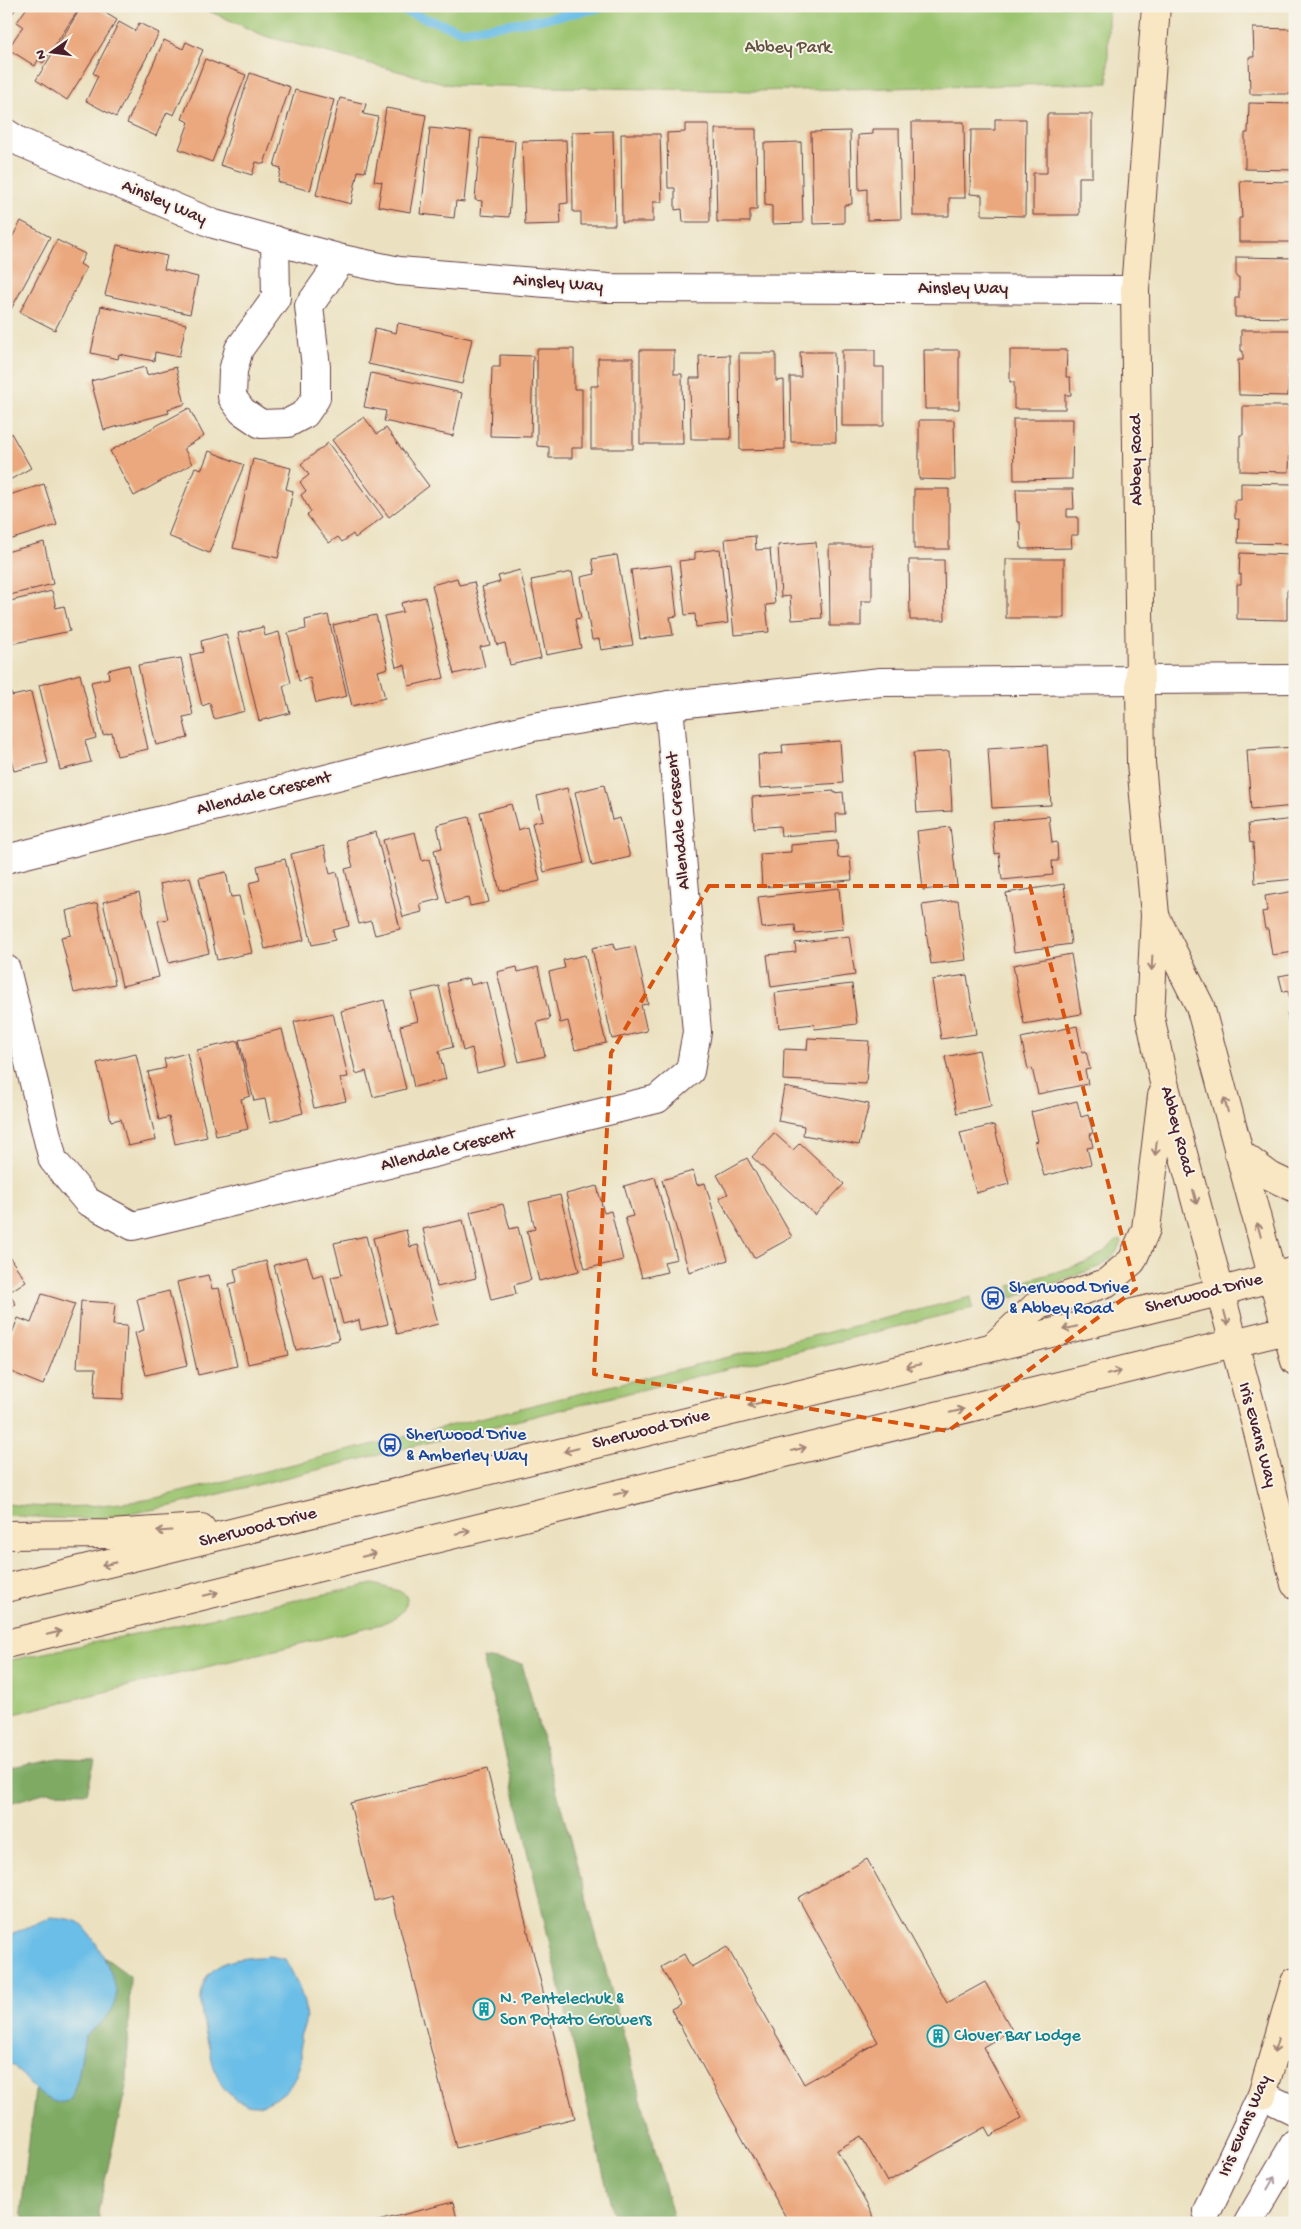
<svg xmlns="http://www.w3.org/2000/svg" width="1301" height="2229" viewBox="0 0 1301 2229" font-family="'Gochi Hand',sans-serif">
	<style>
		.green { fill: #9dc571; stroke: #74724e }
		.forest { fill: #7eaa63; stroke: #646447 }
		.water { fill: #6bbee7; stroke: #5a6e89 }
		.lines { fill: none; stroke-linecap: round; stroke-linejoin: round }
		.stream { stroke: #6bbee7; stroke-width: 9 }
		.building { fill: #eba77d }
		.street-casing { stroke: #623c41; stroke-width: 30 }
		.secondary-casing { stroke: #623c41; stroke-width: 30 }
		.street { stroke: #fff; stroke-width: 28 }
		.secondary { stroke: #f9e7c3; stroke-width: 28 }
		.oneway { stroke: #a28377 }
		.oneway2 { stroke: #ae9aa0 }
		.marked { fill: none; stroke: #d8530f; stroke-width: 4; stroke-dasharray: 10 6; stroke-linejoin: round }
		.labels { text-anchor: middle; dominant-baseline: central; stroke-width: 4; stroke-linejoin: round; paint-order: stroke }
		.park-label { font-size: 18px; fill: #635140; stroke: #f7f3e8 }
		.street-label { font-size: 18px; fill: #4a1f2b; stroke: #f7f3e8 }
		.transit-label { font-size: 18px; fill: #164399; stroke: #f7f3e8; text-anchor: start }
		.culture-label { font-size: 18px; fill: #0d838f; stroke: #f7f3e8; text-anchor: start }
	</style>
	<rect width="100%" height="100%" fill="#f7f3e8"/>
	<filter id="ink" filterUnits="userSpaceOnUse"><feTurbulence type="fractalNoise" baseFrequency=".02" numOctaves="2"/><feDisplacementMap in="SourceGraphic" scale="10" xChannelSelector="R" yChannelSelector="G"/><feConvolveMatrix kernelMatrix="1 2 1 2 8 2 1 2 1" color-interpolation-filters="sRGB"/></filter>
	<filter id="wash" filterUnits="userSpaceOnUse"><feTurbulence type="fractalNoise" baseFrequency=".0096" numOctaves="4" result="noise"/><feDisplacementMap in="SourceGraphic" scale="20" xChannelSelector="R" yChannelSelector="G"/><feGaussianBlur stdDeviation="1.12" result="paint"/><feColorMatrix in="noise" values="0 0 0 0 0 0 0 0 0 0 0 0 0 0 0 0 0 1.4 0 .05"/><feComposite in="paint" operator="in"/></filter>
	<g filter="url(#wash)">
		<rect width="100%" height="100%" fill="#ebe1c0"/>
		<g class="green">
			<path d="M198 6H1108V83L755 91 451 85 265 36Z"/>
			<path d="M1121 1239 1122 1242 1118 1251 1102 1266 1012 1298 1010 1286 1085 1263 1106 1251 1115 1241Z"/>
			<path d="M971 1297 973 1308 171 1506C143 1511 116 1518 87 1519 60 1519 33 1517 6 1515V1504C56 1510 103 1506 152 1499Z"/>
			<path d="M373 1584 399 1591 407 1596C407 1613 395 1618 381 1624L6 1716V1661Z"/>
		</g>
		<g class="forest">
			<path d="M483 1658 522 1664 675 2223H615Z"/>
			<path d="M58 1758 95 1759 87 1793 47 1792 6 1804V1768Z"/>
			<path d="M104 1957 130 1976 127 2082 98 2212 100 2223H26L21 2212 35 2090 54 2101 71 2099 78 2078 85 2036 94 2029 116 1995Z"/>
		</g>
		<g class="water">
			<path d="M51 1917C60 1918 69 1918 78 1922 92 1930 119 1981 116 1997 111 2018 100 2023 85 2036L78 2078 71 2099C50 2113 26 2080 14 2066L6 2065V1939L16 1932Z"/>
			<path d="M270 1956 285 1959C294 1975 309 2004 305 2023 304 2028 301 2032 300 2037 299 2046 303 2055 300 2064 293 2085 289 2092 268 2102 259 2106 251 2106 242 2102 217 2091 214 2068 208 2043 203 2023 193 1987 212 1971 228 1957 250 1958 270 1956Z"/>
		</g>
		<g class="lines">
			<path class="stream" d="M389 6 462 31 554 17 609 6"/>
		</g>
		<g id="blocks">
			<g class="building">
				<path d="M6 6H18L8 19 6 17Z"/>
				<path d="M28 6H81L43 63 38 60 35 66 8 49 23 26 17 22Z"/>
				<path d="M82 6H94L117 20 67 100 36 80Z"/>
				<path d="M119 22 135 31 139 23 159 33 116 117 86 101 98 76 93 73Z"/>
				<path d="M1253 28 1295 29V94H1250L1249 57H1254Z"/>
				<path d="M164 40 183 49 186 42 203 50 174 115 167 112 156 136 127 123Z"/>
				<path d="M205 59 246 75 212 162 179 149 189 122 182 119Z"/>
				<path d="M250 73 290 87 264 164 256 162 252 175 220 165Z"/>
				<path d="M295 90 334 100 310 191 278 182 281 168 274 166Z"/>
				<path d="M340 98 366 104 363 114 378 117 365 172 358 171 351 204 316 195Z"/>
				<path d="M1249 103 1295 104V170L1245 169V133H1248Z"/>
				<path d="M386 108 426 115 410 212 378 206 382 182 374 181Z"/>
				<path d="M1047 114H1092V177H1079V215H1033V173H1047Z"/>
				<path d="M995 119H1026L1025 216 982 215V195L970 194 971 130H995Z"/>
				<path d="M912 122H964L965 198H949V216H913Z"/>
				<path d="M685 124H709L710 222H683L682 209 675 210V188H668L667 133 685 132Z"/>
				<path d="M430 128 471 132 464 202 456 201 454 218 421 214Z"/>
				<path d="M715 129H756L757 210H750V222H717Z"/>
				<path d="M873 129H899L901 219 867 220V189L859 190 858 135 873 134Z"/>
				<path d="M613 131 615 225H581V212H573L572 132Z"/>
				<path d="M850 131 852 204 844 205V223L813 224 811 132Z"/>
				<path d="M621 134H660L662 202H653V222H622Z"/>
				<path d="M480 138 515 141 509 217 481 215 482 201 475 200Z"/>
				<path d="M566 140 568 203 560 204 561 224 525 225 522 141Z"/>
				<path d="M801 142 803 223 772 224V206L765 205 764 143Z"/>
				<path d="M1240 181 1295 182V242H1239V218H1242Z"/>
				<path d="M21 221 50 237 9 313 6 312V241L9 243Z"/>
				<path d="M57 240 85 254 80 264 86 268 55 330 20 312Z"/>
				<path d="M117 245 167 256 164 269 198 277 190 314 105 295Z"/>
				<path d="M1236 257 1295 258V318L1235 317V298H1239V277H1236Z"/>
				<path d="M101 306 186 324 179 357 155 352 154 361 119 354 118 359 91 353Z"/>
				<path d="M398 323 472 339 462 384 368 364 375 328 396 333Z"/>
				<path d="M1241 330H1292V366H1289L1288 396 1239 395 1238 360H1243V351H1241Z"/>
				<path d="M537 349H574V389H582V448H572V458H549V447L537 446Z"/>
				<path d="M640 350H674V374H682L683 444H640Z"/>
				<path d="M842 350H875V367H884V426H842Z"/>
				<path d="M924 350H959V409H925Z"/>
				<path d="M1010 350H1067L1066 377H1070L1071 395H1065V409H1014V382H1010Z"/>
				<path d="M800 352H834L836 442H791L790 377H801Z"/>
				<path d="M739 353H776V381L784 380 785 449 740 450Z"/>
				<path d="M500 355 533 356 531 437 490 436 492 367H500Z"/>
				<path d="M730 355 731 439H691L690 378H700L699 356Z"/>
				<path d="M598 358H633V449H591V386H598Z"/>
				<path d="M145 367 147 375 176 367 185 404 168 409 169 413 104 430 91 381Z"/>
				<path d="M371 373 462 393 453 436 384 421 386 411 364 407Z"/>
				<path d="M1243 406H1293V442H1290L1289 472 1240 471V435H1243Z"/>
				<path d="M189 408 204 436 184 448 192 464 134 496 110 451Z"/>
				<path d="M364 417 377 434 386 428 429 486 389 517 332 440Z"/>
				<path d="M1013 419H1073L1072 479 1014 480Z"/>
				<path d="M919 420H954L955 480 919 479Z"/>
				<path d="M11 433 31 468 6 482V435Z"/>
				<path d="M328 443 383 517 355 538 353 534 342 542 338 537 329 543 307 515 311 512 301 495 306 491 300 482 309 475 301 464Z"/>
				<path d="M209 451 244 465 209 553 168 536 195 467 202 469Z"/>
				<path d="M253 459 291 468 286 489 293 491 278 558 233 548Z"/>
				<path d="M1241 483 1293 484 1292 512H1295V544L1238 543 1239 519H1235V500H1241Z"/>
				<path d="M44 484 57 525 6 541V496Z"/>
				<rect x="914" y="489" width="35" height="60"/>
				<path d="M1016 489H1073L1074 509H1067V517H1078V535H1071L1072 548 1021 549 1020 522H1017Z"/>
				<path d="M755 536 756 550 770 549 775 604 766 605 769 632 734 635 725 539Z"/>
				<path d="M44 542 53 584 6 596V552Z"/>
				<path d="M816 542 822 618 792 620 790 596 781 597 778 545Z"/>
				<path d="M829 545H872V601H861V626H830Z"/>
				<path d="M720 549 728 623 696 627 695 614 685 615 679 561 695 559V552Z"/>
				<path d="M1240 553 1291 555 1290 590H1287V620L1237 619V584H1241V574L1239 575Z"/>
				<path d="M617 555 633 645 601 650 599 639 592 640 581 577 595 574 592 559Z"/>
				<rect x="1006" y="559" width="58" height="59"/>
				<path d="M909 560H944L945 620H910Z"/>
				<path d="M671 565 677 616 670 617 673 635 640 639 631 570Z"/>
				<path d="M520 570 541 658 510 665 505 643 497 645 482 587 500 582 498 576Z"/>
				<path d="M572 572 581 618 575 619 581 648 546 655 531 580Z"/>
				<path d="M457 578 459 585 474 582 490 645 480 647 485 667 454 674 432 585Z"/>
				<path d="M52 591 56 608 64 606 70 631 6 645V602Z"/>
				<path d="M425 597 444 678 409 686 405 665 396 667 384 616 403 612 401 603Z"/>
				<path d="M328 615 347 696 316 703 310 678 299 681 288 633 306 629 305 620Z"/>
				<path d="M376 615 388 668 378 671 385 698 352 706 333 625Z"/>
				<path d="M263 627 265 636 279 632 291 683 283 686 290 713 259 721 238 633Z"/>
				<path d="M226 634 245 711 214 719 210 703 202 706 190 655 203 652 201 641Z"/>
				<path d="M181 658 193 715 183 717 188 738 156 745 138 665Z"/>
				<path d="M129 665 148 749 117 756 112 733 103 735 91 682 109 678 108 670Z"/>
				<path d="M80 674 96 738 85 741 91 762 60 770 39 685Z"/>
				<path d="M11 692 12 696 31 692 48 763 14 771 8 746 6 747V694Z"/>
				<path d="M840 741 843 783 760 788 758 755 783 753 782 745Z"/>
				<path d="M1047 745 1051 805 992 808 988 749Z"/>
				<path d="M1295 747V806L1251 810 1247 750Z"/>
				<path d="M949 751 952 811 917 813 913 753Z"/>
				<path d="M604 785 612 820 620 818 630 857 592 866 575 792Z"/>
				<path d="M567 788 584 863 544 872 532 823 543 820 537 796Z"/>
				<path d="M834 791V793L843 792 845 814H836L837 832 781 836 780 826 754 828 752 797Z"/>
				<path d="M511 804 518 830 527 827 540 881 500 891 480 812Z"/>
				<path d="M1049 816 1052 843 1057 842 1058 861H1052L1053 875 1002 880 999 853 995 854 992 821Z"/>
				<path d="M469 817 489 902 470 906 468 898 447 903 434 850 442 848 437 825Z"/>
				<path d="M1295 819V879L1255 883 1253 842 1250 843 1248 824Z"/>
				<path d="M950 827 957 886 923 890 917 831Z"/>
				<path d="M376 832 400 929 375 935 371 921 359 924 345 869 353 867 346 840Z"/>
				<path d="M415 832 422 861 429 859 440 899 420 904 422 912 403 917 383 840Z"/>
				<path d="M837 841 838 858 850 857 852 880 762 887 760 854 791 852V845Z"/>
				<path d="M324 846 330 874 337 872 349 926 333 930 335 940 312 945 291 854Z"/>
				<path d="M285 859 304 940 265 949 249 883 260 880 257 866Z"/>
				<path d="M226 872 231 897 239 896 252 953 217 960 199 878Z"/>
				<path d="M190 877 209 953 169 963 158 921 168 919 160 884Z"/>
				<path d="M1064 884 1071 944 1014 952 1006 893Z"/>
				<path d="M839 888 843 929 796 934 795 925 762 928 758 897Z"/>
				<path d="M1295 891V952L1272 955 1268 929H1265L1262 912 1267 911 1265 896Z"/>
				<path d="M139 893 159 977 122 986 103 902Z"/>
				<path d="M958 900 966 960 931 964 922 905Z"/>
				<path d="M97 903 115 984 74 993 61 937 71 935 66 911Z"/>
				<path d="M849 936 855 975 771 987 767 955 796 952 795 943Z"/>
				<path d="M614 943 615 950 635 946 648 1004 641 1005 647 1031 612 1039 592 948Z"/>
				<path d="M1071 954 1081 1014 1024 1024 1013 965Z"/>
				<path d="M585 955 606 1043 575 1050 568 1021 560 1023 549 972 565 968 563 960Z"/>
				<path d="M517 967 518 972 538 967 550 1019 537 1022 545 1056 519 1062 497 972Z"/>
				<path d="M1295 973V1029H1290L1287 1013 1293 1012 1288 991 1283 992 1279 976Z"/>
				<path d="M967 975 976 1034 941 1039 932 980Z"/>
				<path d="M469 978 471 985 487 981 506 1066 477 1073 472 1048 463 1051 447 983Z"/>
				<path d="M852 984 857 1024 815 1029 814 1024 779 1028 775 993Z"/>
				<path d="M439 986 453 1047 439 1051 446 1079 414 1087 400 1026 418 1021 411 993Z"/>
				<path d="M384 1000 406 1089 373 1097 366 1071 356 1074 341 1011Z"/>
				<path d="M333 1013 348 1077 340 1078 346 1101 314 1108 294 1022Z"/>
				<path d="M1077 1026 1082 1052 1086 1051 1090 1069 1085 1070 1088 1084 1038 1094 1032 1068 1028 1069 1021 1038Z"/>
				<path d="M282 1029 303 1113 270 1122 265 1099 254 1101 239 1040Z"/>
				<path d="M808 1038 869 1041 866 1084 783 1080 784 1049 807 1050Z"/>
				<path d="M238 1041 250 1096 241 1099 248 1129 216 1136 197 1050Z"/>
				<path d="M979 1050 991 1106 957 1113 945 1057Z"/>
				<path d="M187 1053 207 1137 175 1144 169 1117 159 1120 148 1072 166 1068 164 1059Z"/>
				<path d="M136 1054 156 1140 128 1146 121 1119 111 1121 97 1063Z"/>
				<path d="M784 1087 869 1104 859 1145 803 1135 804 1126 778 1121Z"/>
				<path d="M1077 1101 1081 1117 1088 1115 1093 1133 1090 1134 1093 1147 1087 1148 1091 1164 1044 1176 1035 1142 1038 1141 1031 1112Z"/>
				<path d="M994 1125 1009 1184 976 1193 960 1133Z"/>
				<path d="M774 1133 793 1150 800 1143 844 1184 815 1215 752 1157Z"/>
				<path d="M747 1158 792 1237 754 1258 719 1198 728 1194 717 1175Z"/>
				<path d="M693 1171 697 1185 705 1183 728 1260 689 1272 662 1180Z"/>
				<path d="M655 1177 677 1259 664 1262 667 1272 642 1278 625 1218 633 1216 624 1186Z"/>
				<path d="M597 1186 604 1213 611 1211 623 1260 585 1269 566 1194Z"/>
				<path d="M560 1195 579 1271 539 1281 527 1231 535 1229 529 1202Z"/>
				<path d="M503 1204 510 1229 518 1227 531 1280 514 1285 516 1294 491 1300 470 1212Z"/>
				<path d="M463 1220 476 1278 437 1287 423 1229Z"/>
				<path d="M406 1230 410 1247 418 1245 438 1324 397 1334 373 1238Z"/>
				<path d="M366 1236 388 1324 361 1330 359 1320 343 1324 331 1277 342 1275 334 1243Z"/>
				<path d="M6 1252 26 1281 8 1293 16 1304 6 1312Z"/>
				<path d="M307 1257 313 1277 323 1274 339 1340 296 1350 274 1265Z"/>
				<path d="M266 1261 288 1355 248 1364 229 1284 237 1282 234 1269Z"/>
				<path d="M208 1275 212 1289 219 1288 237 1366 198 1375 177 1282Z"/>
				<path d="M169 1291 187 1365 146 1375 135 1333 144 1330 137 1299Z"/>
				<path d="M42 1294 75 1304 43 1385 6 1370V1349L18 1318 31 1323Z"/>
				<path d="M81 1301 115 1303 113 1325 127 1326 123 1399 94 1398 96 1368H77Z"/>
				<path d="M487 1769 575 2118 456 2148 392 1896 374 1901 350 1803Z"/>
				<path d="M867 1859 947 2003 985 1982 1012 2030 983 2047 1022 2118 990 2136 985 2127 887 2182 861 2136 837 2150 877 2223H789L671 2009 681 2004 661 1967 684 1954 691 1967 727 1947 804 2084 878 2042 798 1898Z"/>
				<path d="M453 2202 458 2223H374V2222Z"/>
			</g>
		</g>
	</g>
	<g filter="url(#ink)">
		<use href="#blocks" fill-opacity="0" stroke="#623c41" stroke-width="1"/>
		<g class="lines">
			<g class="street-casing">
				<g id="street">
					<path d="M6 133 20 142 214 224 342 259 399 271 608 288 1135 290"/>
					<path d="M275 240 276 298 239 349 233 371 232 397 242 411 261 424 288 423 305 414 316 398V367L309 306 342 259"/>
					<path d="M6 859 533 727 669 705 881 682 1295 679"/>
					<path d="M6 969 53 1160 87 1201 133 1226 657 1099 690 1071 697 1032 669 705"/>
					<path d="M1207 2211 1262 2095 1295 2111"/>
					<path d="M1248 2223 1295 2143"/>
				</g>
			</g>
			<g class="secondary-casing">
				<g id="secondary">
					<path d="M1156 6 1135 290 1141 763 1155 915 1150 1016 1164 1083 1259 1436 1295 1584"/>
					<path d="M1155 916 1200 1006 1295 1361"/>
					<path d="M1238 1152 1270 1176 1295 1188"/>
					<path d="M994 1346 1036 1306 1106 1283 1132 1261 1146 1229 1162 1096"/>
					<path d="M6 1535 110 1534 201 1528"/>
					<path d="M6 1588 1219 1292 1295 1271"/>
					<path d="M6 1644 1295 1328"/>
					<path d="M1262 2095 1295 1982"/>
				</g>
			</g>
			<use href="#street" class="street"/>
			<use href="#secondary" class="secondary"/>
		</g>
		<defs><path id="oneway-shaft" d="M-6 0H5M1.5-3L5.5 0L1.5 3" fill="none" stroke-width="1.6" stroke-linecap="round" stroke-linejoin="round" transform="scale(1.25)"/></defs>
		<g class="oneway">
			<use href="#oneway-shaft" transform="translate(1152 963) rotate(93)"/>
			<use href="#oneway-shaft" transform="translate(1226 1105) rotate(-105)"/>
			<use href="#oneway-shaft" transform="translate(1156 1148) rotate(97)"/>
			<use href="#oneway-shaft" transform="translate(1195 1197) rotate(75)"/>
			<use href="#oneway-shaft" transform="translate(1259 1230) rotate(-105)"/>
			<use href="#oneway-shaft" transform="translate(1226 1318) rotate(75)"/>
			<use href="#oneway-shaft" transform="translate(1070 1328) rotate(166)"/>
			<use href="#oneway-shaft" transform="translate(913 1366) rotate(166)"/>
			<use href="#oneway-shaft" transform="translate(1114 1373) rotate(-14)"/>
			<use href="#oneway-shaft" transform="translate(755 1404) rotate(166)"/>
			<use href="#oneway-shaft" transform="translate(957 1411) rotate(-14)"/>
			<use href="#oneway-shaft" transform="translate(799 1449) rotate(-14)"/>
			<use href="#oneway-shaft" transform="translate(571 1450) rotate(166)"/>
			<use href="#oneway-shaft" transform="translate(621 1493) rotate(-14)"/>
			<use href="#oneway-shaft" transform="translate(164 1531) rotate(176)"/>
			<use href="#oneway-shaft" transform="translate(463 1532) rotate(-14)"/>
			<use href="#oneway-shaft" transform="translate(369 1555) rotate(-14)"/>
			<use href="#oneway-shaft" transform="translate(109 1564) rotate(167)"/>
			<use href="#oneway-shaft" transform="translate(211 1594) rotate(-14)"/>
			<use href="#oneway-shaft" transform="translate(54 1633) rotate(-14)"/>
			<use href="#oneway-shaft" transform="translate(1276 2045) rotate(106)"/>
		</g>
		<use class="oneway2" href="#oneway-shaft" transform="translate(1271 2183) rotate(-60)"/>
	</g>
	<path class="marked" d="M709 886H1030L1136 1289 948 1431 594 1374 611 1053Z"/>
	<defs>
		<g id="bus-ring" transform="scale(1.125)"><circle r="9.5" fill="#f7f3e8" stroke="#1a4fb4" stroke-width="1.5"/><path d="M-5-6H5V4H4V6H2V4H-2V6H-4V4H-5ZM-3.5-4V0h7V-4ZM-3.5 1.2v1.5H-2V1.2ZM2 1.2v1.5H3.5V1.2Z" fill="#1a4fb4"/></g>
		<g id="building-ring" transform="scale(1.125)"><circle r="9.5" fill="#f7f3e8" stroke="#0f9aa8" stroke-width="1.5"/><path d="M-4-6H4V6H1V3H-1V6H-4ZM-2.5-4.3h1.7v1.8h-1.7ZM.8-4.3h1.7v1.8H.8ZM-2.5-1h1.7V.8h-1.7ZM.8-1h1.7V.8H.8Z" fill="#0f9aa8"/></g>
	</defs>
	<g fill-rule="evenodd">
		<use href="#bus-ring" x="993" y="1298"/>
		<use href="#bus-ring" x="390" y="1445"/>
		<use href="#building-ring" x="484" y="2009"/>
		<use href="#building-ring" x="938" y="2036"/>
	</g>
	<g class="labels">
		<g class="park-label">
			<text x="788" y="48">Abbey Park</text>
		</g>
		<g class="street-label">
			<text transform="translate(164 203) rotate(23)">Ainsley Way</text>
			<text transform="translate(558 284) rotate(4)">Ainsley Way</text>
			<text x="963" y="289">Ainsley Way</text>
			<text transform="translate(1137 460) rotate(-91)">Abbey Road</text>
			<text transform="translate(264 794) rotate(-14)">Allendale Crescent</text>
			<text transform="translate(679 821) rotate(-95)">Allendale Crescent</text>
			<text transform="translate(1177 1131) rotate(75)">Abbey Road</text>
			<text transform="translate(448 1150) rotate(-14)">Allendale Crescent</text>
			<text transform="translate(1204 1294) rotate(-14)">Sherwood Drive</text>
			<text transform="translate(651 1430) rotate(-14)">Sherwood Drive</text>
			<text transform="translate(1257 1435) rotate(75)">Iris Evans Way</text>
			<text transform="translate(258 1528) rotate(-14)">Sherwood Drive</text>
			<text transform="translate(1245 2126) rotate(-67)">Iris Evans Way</text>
		</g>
		<g class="transit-label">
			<text x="1009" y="1288">Sherwood Drive<tspan x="1009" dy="21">&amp; Abbey Road</tspan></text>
			<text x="406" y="1435">Sherwood Drive<tspan x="406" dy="21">&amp; Amberley Way</tspan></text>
		</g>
		<g class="culture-label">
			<text x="500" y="1999">N. Pentelechuk &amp;<tspan x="500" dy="21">Son Potato Growers</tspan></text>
			<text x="954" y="2036">Clover Bar Lodge</text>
		</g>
	</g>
	<rect width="1301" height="2229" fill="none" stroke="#f7f3e8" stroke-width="25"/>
	<g transform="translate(52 52) rotate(256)" stroke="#f7f3e8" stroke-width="4" paint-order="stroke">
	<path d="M0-4L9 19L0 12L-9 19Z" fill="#4a1f2b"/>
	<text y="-8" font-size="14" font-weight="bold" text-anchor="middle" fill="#4a1f2b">N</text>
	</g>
</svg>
